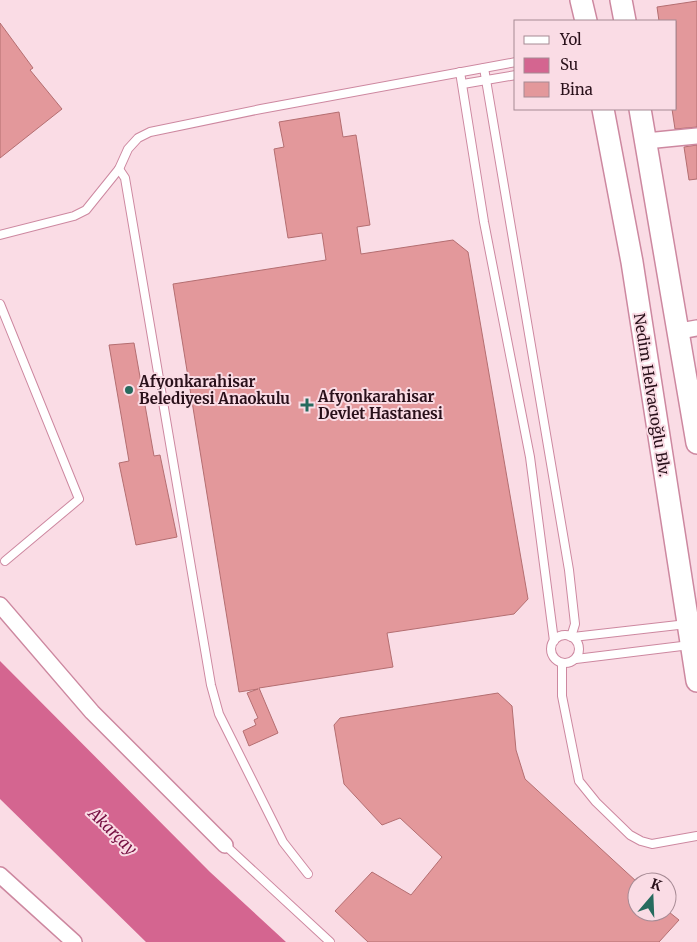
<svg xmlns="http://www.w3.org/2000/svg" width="697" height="942" viewBox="0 0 697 942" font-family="Merriweather,serif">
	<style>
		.water { fill: #d46590 }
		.building { fill: #e3989b; stroke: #b46e71 }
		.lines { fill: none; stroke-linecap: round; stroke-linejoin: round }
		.service-casing { stroke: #cd88a0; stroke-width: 10 }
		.minor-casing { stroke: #cd88a0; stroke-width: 18 }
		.secondary-casing { stroke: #cd88a0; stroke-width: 24 }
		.service { stroke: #fff; stroke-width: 8 }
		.minor { stroke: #fff; stroke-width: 15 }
		.secondary { stroke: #fff; stroke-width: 21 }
		.poi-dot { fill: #276b5e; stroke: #fadce5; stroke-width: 2 }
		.labels { text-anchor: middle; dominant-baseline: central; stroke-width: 4; stroke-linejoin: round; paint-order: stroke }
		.poi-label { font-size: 15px; font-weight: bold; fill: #29101a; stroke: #fadce5; text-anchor: start }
		.street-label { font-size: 15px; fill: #29101a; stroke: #fadce5 }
		.water-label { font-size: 16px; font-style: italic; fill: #750e41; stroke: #fadce5 }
	</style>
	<rect width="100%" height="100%" fill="#fadce5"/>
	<path class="water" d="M0 661 210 872 286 942H146L0 799Z"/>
	<g class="building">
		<path d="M697 1V127L675 129 672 109H676V21H659L657 7Z"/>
		<path d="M0 23 33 68 30 70 62 109 0 158Z"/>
		<path d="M339 112 343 137 356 135 370 225 357 227 361 254 453 240 468 252 528 599 514 614 387 633 393 667 259 688 278 733 249 746 243 731 256 725 254 720 258 718 247 693 258 689 239 692 173 284 326 260 322 233 288 238 274 149 284 147 279 122Z"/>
		<path d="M697 145V179L689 180 684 147Z"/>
		<path d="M134 343 154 456 160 455 177 537 136 545 119 463 129 461 109 345Z"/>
		<path d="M498 693 512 706 516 750 525 779 637 882V912H669L679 920 659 942H368L335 911 372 872 411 895 442 857 400 818 382 825 344 784 334 725 340 718Z"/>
	</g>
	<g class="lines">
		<g class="service-casing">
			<g id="service">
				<path d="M484 68 569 570 575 624 571 637"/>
				<path d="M460 72 484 222 530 457 554 641"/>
				<path d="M463 84 516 75"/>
				<path d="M119 169 125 178 211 685 219 714 283 842 308 874"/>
				<path d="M0 235 74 216 86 210 119 169 128 149 138 138 150 132 261 109 516 62"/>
				<path d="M0 304 79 499 5 561"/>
				<circle cx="565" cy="649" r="14"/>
				<path d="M573 637 687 624"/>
				<path d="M576 659 690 645"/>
				<path d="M562 663V696L579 781 596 802 630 835 641 841 652 844 697 836"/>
				<path d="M225 845 330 942"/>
			</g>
		</g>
		<g class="minor-casing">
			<g id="minor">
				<path d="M646 141 697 136"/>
				<path d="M680 331 697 328"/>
				<path d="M0 605 92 712 225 845"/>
				<path d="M0 875 74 942"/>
			</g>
		</g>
		<g class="secondary-casing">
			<g id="secondary">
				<path d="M581 0 586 21"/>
				<path d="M621 0 625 21"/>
				<path d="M603 109 632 262 697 681"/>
				<path d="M640 109 697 443"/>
			</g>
		</g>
		<use href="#service" class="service"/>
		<use href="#minor" class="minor"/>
		<use href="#secondary" class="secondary"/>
	</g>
	<g class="poi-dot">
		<circle cx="129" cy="390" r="5"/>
		<path d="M304.5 397.5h5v5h5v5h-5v5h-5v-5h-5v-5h5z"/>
	</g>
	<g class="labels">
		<g class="poi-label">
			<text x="139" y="381">Afyonkarahisar<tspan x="139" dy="17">Belediyesi Anaokulu</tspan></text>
			<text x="318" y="396">Afyonkarahisar<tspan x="318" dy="17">Devlet Hastanesi</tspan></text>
		</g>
		<g class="street-label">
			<text transform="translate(652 395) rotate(81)">Nedim Helvacıoğlu Blv.</text>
		</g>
		<g class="water-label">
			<text transform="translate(113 831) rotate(44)">Akarçay</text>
		</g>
	</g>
	<rect x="514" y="20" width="162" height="90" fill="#fadce5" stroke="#a68a94"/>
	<rect x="524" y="36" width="25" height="8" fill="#ffffff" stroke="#a68a94"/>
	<text x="560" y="45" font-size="15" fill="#29101a">Yol</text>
	<rect x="524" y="58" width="25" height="15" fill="#d46590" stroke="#a68a94"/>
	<text x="560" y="70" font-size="15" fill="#29101a">Su</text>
	<rect x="524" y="82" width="25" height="15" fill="#e3989b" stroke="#a68a94"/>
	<text x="560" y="95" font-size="15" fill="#29101a">Bina</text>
	<g transform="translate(652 897) rotate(19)"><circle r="24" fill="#fadce5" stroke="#a68a94"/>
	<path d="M0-4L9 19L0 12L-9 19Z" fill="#276b5e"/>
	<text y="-8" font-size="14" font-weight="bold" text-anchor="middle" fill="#29101a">K</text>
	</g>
</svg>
